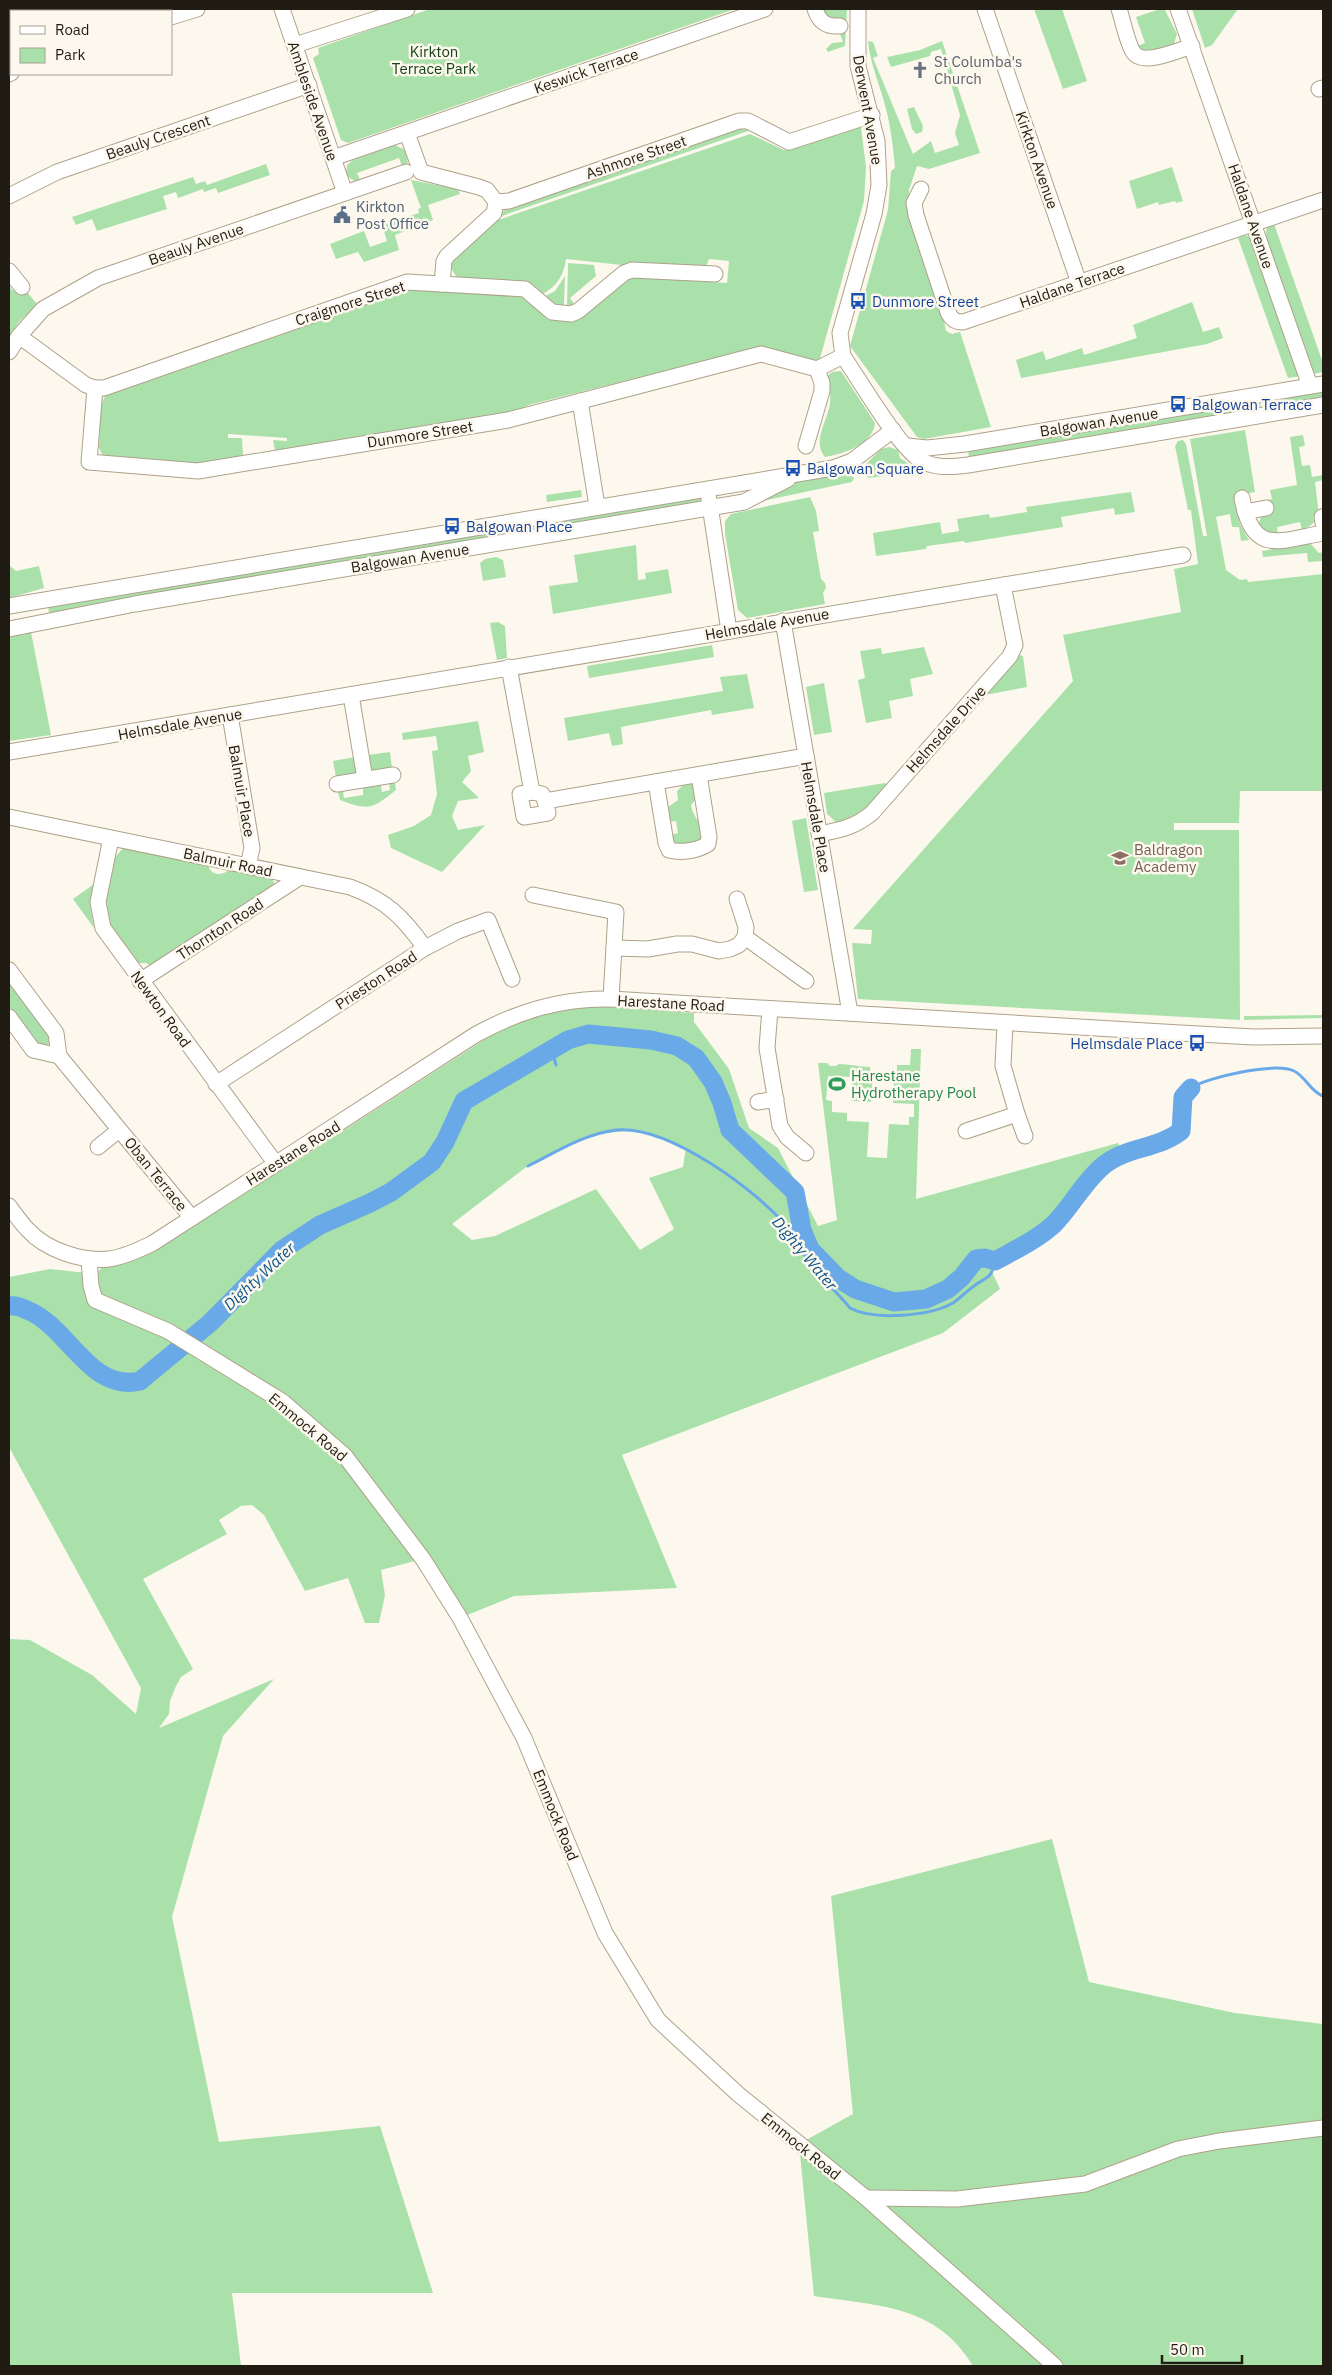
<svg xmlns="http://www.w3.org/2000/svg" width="1332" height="2375" viewBox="0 0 1332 2375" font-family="'IBM Plex Sans',sans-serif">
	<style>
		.green { fill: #aae1aa; fill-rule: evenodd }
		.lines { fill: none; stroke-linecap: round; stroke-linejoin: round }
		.stream { stroke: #69a9e8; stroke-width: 3 }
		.river { stroke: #69a9e8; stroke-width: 19 }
		.minor-casing { stroke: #aea189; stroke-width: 17 }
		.minor { stroke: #fff; stroke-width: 15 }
		.labels { text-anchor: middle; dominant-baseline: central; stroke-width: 5; stroke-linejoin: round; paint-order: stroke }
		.park-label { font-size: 15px; fill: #144218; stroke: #fdf8ee }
		.worship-label { font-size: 15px; fill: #5b616d; stroke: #fdf8ee; text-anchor: start }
		.street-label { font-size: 15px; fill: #211c13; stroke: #fdf8ee }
		.service-label { font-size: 15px; fill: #4e5e75; stroke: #fdf8ee; text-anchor: start }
		.transit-label { font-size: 15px; fill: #164399; stroke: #fdf8ee; text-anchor: start }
		.education-label { font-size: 15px; fill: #785e54; stroke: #fdf8ee; text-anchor: start }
		.leisure-label { font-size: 15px; fill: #27864d; stroke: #fdf8ee; text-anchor: start }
		.water-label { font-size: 16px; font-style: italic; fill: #0c538d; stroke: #fdf8ee }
	</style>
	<rect width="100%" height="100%" fill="#fdf8ee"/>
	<g class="green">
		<path d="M430 9H735L348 143 341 140 313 58 319 54 318 48Z"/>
		<path d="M820 9H847L845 46 828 52 826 49 832 43 843 42 839 31Z"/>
		<path d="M1034 9H1062L1087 81 1063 89Z"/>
		<path d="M1160 9 1165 10 1177 34 1173 47 1144 53 1137 46 1145 43 1136 17Z"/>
		<path d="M1192 9H1238L1212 45 1205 48Z"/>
		<path d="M868 41 873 42 878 56 873 58 913 154 931 141 935 153 959 145 955 133 960 115 941 49 931 52 930 56 891 67 887 57 920 50 942 41 980 153 929 169 917 166 909 190V204L942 310 946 331 952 334 960 332 991 427 924 439 917 437 850 346 888 210 891 171 895 168C893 144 890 121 883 98 877 78 870 61 868 41Z"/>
		<path d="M914 107 923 126 922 132 916 134 912 129 907 109Z"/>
		<path d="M743 124 754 129 496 218 509 206Z"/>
		<path d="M855 126 861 127 866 167 864 201 819 362 761 347 532 404 510 412 275 451 273 440 287 441V438L228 434V438H242L243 456 198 464 103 456 99 448 101 405 105 396 409 290 524 295 549 318 576 321 626 279 635 277 727 283 729 261 709 259 706 267 633 263 622 265 566 259C564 275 557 286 543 294L526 281 457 278 451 268V262L498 220 750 134 784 150Z"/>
		<path d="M395 145 405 150 408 163 402 166 399 158 357 173 360 180C354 182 350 179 346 174L347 165 353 160Z"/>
		<path d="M266 164 270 175 218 193 216 188 204 192 203 189 178 198 176 192 163 196 167 209 97 231 92 219 76 225 72 217 193 177 196 184 205 181 207 185Z"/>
		<path d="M1172 167 1183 201 1176 203 1175 201 1159 205 1158 202 1137 209 1129 181Z"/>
		<path d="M411 180 458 189 460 194 428 205 433 220 395 235 399 250 364 262 358 252 336 259 330 244 364 231 370 247 387 241 382 225 419 213 418 209 421 208Z"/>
		<path d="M1274 224 1323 363V372L1313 374 1265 237 1267 227Z"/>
		<path d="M1246 235 1254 241 1301 376 1288 378 1238 238Z"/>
		<path d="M568 263 594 265 596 276 570 298 575 305 567 306Z"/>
		<path d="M565 276 564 306 554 305 545 296 555 291Z"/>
		<path d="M9 285 12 290 27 292 37 304 18 323 9 337Z"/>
		<path d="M1192 302 1203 332 1219 327 1223 338 1207 344 1021 378 1016 360 1043 351 1046 360 1082 348 1084 355 1137 338 1133 325Z"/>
		<path d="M841 371 875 423C873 444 844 454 825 457 812 442 827 421 830 404 831 395 829 384 827 376L832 372Z"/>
		<path d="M1323 387V402L1272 408 1270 403 1272 398Z"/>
		<path d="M1255 399 1260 402 1261 408 969 458 968 449Z"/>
		<path d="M1245 430 1255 492 1235 496 1240 524 1249 540 1241 541 1239 527H1232L1230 514 1216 517 1226 570 1240 580 1247 579 1248 582 1323 574 1322 561 1308 562 1307 553 1263 557 1262 551 1310 543 1319 553 1323 552V791H1240L1239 823H1174V830H1239L1240 1020 858 999 852 943 871 944 872 930 853 929 1073 681 1063 635 1181 612 1174 569 1198 564 1191 510H1188L1175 446 1178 441 1183 440 1186 444 1203 536H1207L1190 439Z"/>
		<path d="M1303 435 1305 446 1299 447 1302 466 1310 465 1312 477 1323 475V480L1315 482 1319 515 1313 516 1314 522 1310 526 1302 530 1300 522 1277 527 1278 534 1268 535 1258 525 1261 517 1270 514 1267 500 1272 499 1270 490 1297 485 1290 437Z"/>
		<path d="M889 447 898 450 900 458 918 470 906 472 899 468 890 470 884 476 869 478 864 475 862 468 881 449Z"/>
		<path d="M846 471 854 478 852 482 767 500 766 497 796 481Z"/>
		<path d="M581 490 582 497 547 502 546 495Z"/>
		<path d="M1131 492 1135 512 1115 515 1114 508 1061 517 1063 527 965 543 964 541 927 546 926 549 876 556 873 533 940 522 942 534 959 531 957 519 989 514 990 518 1027 512 1026 507Z"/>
		<path d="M700 496 701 502 49 614 48 604Z"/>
		<path d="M810 497 816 511 819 531 813 532 821 579 825 583 826 588 823 593 825 604 747 618 738 610 725 534V521L731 514Z"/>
		<path d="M636 545 638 580 646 579 645 573 668 569 672 593 553 614 549 586 578 582 574 555Z"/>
		<path d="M496 557 503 560 506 577 483 581 480 563 485 559Z"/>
		<path d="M9 565 16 571 39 566 44 588 9 598Z"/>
		<path d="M498 622 505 626 507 658 497 660 490 623Z"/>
		<path d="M31 632 51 735 9 741V633L23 635Z"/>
		<path d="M712 645 714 657 589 678 587 666Z"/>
		<path d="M924 647 933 674 910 679 913 696 889 701 892 718 866 723 858 680 865 678 860 651 881 648 882 654Z"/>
		<path d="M1020 655 1023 656 1027 687 985 695Z"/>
		<path d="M747 674 754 708 712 715 711 710 621 727 623 744 612 746 609 733 568 741 564 718 723 691 720 677Z"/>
		<path d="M824 683 832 732 814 735 806 687Z"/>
		<path d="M478 721 484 752 468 756 471 771 462 782 479 798 458 801 452 816 458 830 485 825 442 872 391 848 388 835 414 826 431 815 437 794 432 751 438 750 436 736 403 740 402 733Z"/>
		<path d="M390 752 392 768 371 771 368 755Z"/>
		<path d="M355 757 358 773 336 777 333 761Z"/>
		<path d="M395 782 396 790C372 809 369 811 340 800L338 792 343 791 344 798 363 795V788L381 785 382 792 390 790 389 783Z"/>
		<path d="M885 783 888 785C872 802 860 817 837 823L827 814 824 793Z"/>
		<path d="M692 784 697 789 698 797 691 805C693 818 702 822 703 834L697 844H674L670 835 678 833 676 821 668 822 665 809 678 800 677 791 683 785Z"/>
		<path d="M806 818 818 890 804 892 792 821Z"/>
		<path d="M124 848 208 866C213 876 221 876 229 870L272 879 274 882 273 886 154 968 146 963H136C112 928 101 924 110 879 113 864 112 858 124 848Z"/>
		<path d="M94 884 90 904 94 928 73 899Z"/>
		<path d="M9 982 50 1037 48 1046H38L9 1006Z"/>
		<path d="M575 1007H608L694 1013V1022L729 1069 749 1128 778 1148 818 1226 837 1220 818 1063H827L830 1066H836L839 1064C850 1064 859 1067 870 1067V1071H873L871 1102 851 1101 852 1077 828 1076 826 1100 832 1101V1112L847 1113V1121L869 1122 867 1157 887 1158 889 1124 909 1125V1117H914V1104L893 1103 894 1072 897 1070V1065H910L911 1049H921L916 1199 1118 1143 1124 1154 1104 1164 1053 1225 985 1257 1000 1289 943 1333 622 1455 677 1588 514 1596 460 1618 422 1559 381 1570 385 1595 379 1623H365L348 1578 305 1591 264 1515 252 1505 241 1506 219 1520 227 1534 143 1579 193 1669 181 1677 176 1686 170 1701 169 1714 159 1728 274 1679 223 1736 172 1917 219 2142 380 2126 433 2293H232L241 2366H9V1639L30 1640 92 1675 136 1714 141 1688 9 1447V1277L50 1269 96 1274 103 1266 287 1167 490 1036 517 1022ZM635 1130 686 1147 683 1167 649 1178 674 1229 640 1250 596 1189 495 1236 472 1240 452 1224 529 1165 589 1135Z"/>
		<path d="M1323 1015V1018L1244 1020V1016Z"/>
		<path d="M1052 1839 1089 1982 1235 2013 1323 2024V2366H973C936 2304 877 2306 814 2296L799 2144 853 2114 831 1896Z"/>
	</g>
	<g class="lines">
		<g class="stream">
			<path d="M552 1050 556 1065"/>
			<path d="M1191 1088C1208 1077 1275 1062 1294 1071 1305 1076 1311 1092 1323 1096"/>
			<path d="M528 1166C556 1152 584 1134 616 1130 669 1125 758 1191 790 1230 794 1235 796 1242 799 1247 813 1269 833 1288 850 1308 874 1321 930 1316 953 1303 960 1298 967 1291 974 1286 987 1276 991 1280 995 1261"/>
		</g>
		<path class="river" d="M9 1306C16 1305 20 1307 27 1310 68 1326 90 1393 140 1381L210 1323 282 1250 320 1225 370 1203 391 1192 432 1162 445 1142 464 1101 568 1040 588 1034 651 1040 677 1046 696 1058 713 1082 722 1103 730 1130 795 1192 802 1230 810 1249 838 1278 855 1289 894 1302 926 1299 948 1289 962 1277 976 1259 985 1258 995 1261C1015 1250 1038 1239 1054 1224 1072 1206 1084 1181 1104 1165 1126 1147 1158 1149 1181 1131L1183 1097 1191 1088"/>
		<g class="minor-casing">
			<g id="minor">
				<path d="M282 9 345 193"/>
				<path d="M815 9C819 22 826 27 840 26"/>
				<path d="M858 9V66L877 141 879 185 874 214 840 333 843 356C861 382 896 443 919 459 933 469 952 467 968 465L1323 405"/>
				<path d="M985 9 1079 283"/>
				<path d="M1119 9C1123 20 1127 44 1134 53 1143 66 1179 50 1192 46"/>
				<path d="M1178 9 1310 386"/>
				<path d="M171 17 197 9"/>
				<path d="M295 45 407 9"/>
				<path d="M9 74 11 73"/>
				<path d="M1319 89 1323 88"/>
				<path d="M407 133 421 172 479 187 487 190 496 202"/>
				<path d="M333 158 765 9"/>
				<path d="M921 189 914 203 916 215 948 312C951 319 955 322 963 322L1323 200"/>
				<path d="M9 196 57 172 309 85"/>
				<path d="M9 271 22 287"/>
				<path d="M442 284 444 261 447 256 494 213 496 202 509 201 739 121H748L789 142 872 115"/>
				<path d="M19 336 86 385 95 388H104L407 282 525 289 552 312 571 314 578 311 624 273 632 270 715 274"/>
				<path d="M9 352 19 336 43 309 98 278 406 172"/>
				<path d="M95 388 89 462 198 471 508 420 761 354 817 369"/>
				<path d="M580 401 597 506"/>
				<path d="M806 446 822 391V383L817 369 843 356"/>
				<path d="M907 446 927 448 965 444 1323 384"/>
				<path d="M1242 498C1253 556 1278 541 1323 533"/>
				<path d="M709 499 729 631"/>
				<path d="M1245 512 1266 508"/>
				<path d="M1322 517 1323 523"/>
				<path d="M9 606 833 468 852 461 893 430"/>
				<path d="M783 621 850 1013"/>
				<path d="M9 629 135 604 744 502 788 479"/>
				<path d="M509 667 532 792 542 794 545 801 806 756"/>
				<path d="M351 695 365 779"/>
				<path d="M230 715 252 848 248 866"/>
				<path d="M9 752 1183 555"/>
				<path d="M656 782 666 843 669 850C681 853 697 851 708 844L709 837 699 775"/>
				<path d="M337 784 393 775"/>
				<path d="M532 792 520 794 524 817 548 813 545 801"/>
				<path d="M9 817 350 887C386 900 403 917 425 948"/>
				<path d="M819 834C841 830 855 827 872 813L1010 656 1015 645 1003 585"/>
				<path d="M111 838 98 902 103 928 276 1164"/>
				<path d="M533 895 616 912 611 999"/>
				<path d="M745 937 806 981"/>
				<path d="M614 948 648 949 677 944H692L719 951 730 949 739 945 745 937 746 927 737 899"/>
				<path d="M9 970 56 1033 59 1056 33 1050 9 1017"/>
				<path d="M140 981 300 877"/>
				<path d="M770 1009 767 1048 780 1126 787 1137 806 1153"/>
				<path d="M59 1056 192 1218"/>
				<path d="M216 1084 425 948 458 931 488 920 512 979"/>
				<path d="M758 1102 776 1099"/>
				<path d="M1017 1114 1025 1136"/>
				<path d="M966 1131 1017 1114 1003 1066 1005 1023"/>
				<path d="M98 1147 119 1130"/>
				<path d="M9 1206C15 1214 21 1223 28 1230 46 1250 82 1262 109 1259 124 1257 139 1250 153 1243L475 1035C518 1011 561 998 611 999L1180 1033 1254 1037 1323 1036"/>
				<path d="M89 1259 91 1286 95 1300 168 1331 283 1402 345 1456 423 1559 460 1618 524 1738 605 1933 658 2020 738 2094 866 2198 1055 2366"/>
				<path d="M866 2198 957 2199 1085 2184 1178 2149 1219 2141 1323 2128"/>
			</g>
		</g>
		<use href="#minor" class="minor"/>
	</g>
	<defs>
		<g id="church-bare" transform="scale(1.35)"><path d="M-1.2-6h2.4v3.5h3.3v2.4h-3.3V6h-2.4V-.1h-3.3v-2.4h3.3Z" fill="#6b7280" stroke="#fdf8ee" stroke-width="2.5" paint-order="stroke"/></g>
		<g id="civic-bare" transform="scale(1.35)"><path d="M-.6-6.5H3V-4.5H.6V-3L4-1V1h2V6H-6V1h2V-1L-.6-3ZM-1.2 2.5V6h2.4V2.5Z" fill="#5c6f8a" stroke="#fdf8ee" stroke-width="2.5" paint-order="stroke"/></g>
		<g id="bus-bare" transform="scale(1.35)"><path d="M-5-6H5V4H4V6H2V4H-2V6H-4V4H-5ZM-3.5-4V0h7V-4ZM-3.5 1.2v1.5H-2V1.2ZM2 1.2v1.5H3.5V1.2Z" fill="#1a4fb4" stroke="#fdf8ee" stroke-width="2.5" paint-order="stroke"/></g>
		<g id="school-bare" transform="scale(1.35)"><path d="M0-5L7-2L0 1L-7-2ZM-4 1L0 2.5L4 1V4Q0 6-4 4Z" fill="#8d6e63" stroke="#fdf8ee" stroke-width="2.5" paint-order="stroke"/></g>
		<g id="stadium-bare" transform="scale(1.35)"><path d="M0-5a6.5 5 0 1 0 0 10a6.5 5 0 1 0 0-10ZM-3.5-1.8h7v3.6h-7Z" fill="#2e9e5b" stroke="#fdf8ee" stroke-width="2.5" paint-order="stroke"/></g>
	</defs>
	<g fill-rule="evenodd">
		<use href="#church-bare" x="920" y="70"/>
		<use href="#civic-bare" x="342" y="215"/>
		<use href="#bus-bare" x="858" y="301"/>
		<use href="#bus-bare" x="1178" y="404"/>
		<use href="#bus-bare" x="793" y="468"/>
		<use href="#bus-bare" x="452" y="526"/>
		<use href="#school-bare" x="1120" y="858"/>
		<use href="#bus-bare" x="1197" y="1043"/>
		<use href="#stadium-bare" x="837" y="1084"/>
	</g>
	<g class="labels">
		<g class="park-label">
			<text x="434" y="51">Kirkton<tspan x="434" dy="17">Terrace Park</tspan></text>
		</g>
		<g class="worship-label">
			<text x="934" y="61">St Columba's<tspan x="934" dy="17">Church</tspan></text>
		</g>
		<g class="street-label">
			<text transform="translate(586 71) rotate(-19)">Keswick Terrace</text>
			<text transform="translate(313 101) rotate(71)">Ambleside Avenue</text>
			<text transform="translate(868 110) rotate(80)">Derwent Avenue</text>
			<text transform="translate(158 137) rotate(-19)">Beauly Crescent</text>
			<text transform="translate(636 157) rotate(-19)">Ashmore Street</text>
			<text transform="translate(1037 160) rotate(71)">Kirkton Avenue</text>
			<text transform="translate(1251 216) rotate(71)">Haldane Avenue</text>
			<text transform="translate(196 244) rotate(-19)">Beauly Avenue</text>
			<text transform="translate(1072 285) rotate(-19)">Haldane Terrace</text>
			<text transform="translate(350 303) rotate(-18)">Craigmore Street</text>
			<text transform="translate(1099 422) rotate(-9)">Balgowan Avenue</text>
			<text transform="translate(420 434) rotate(-9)">Dunmore Street</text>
			<text transform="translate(410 558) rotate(-9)">Balgowan Avenue</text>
			<text transform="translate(767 624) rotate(-10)">Helmsdale Avenue</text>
			<text transform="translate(180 724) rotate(-10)">Helmsdale Avenue</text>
			<text transform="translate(946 729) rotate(-48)">Helmsdale Drive</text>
			<text transform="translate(242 791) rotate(80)">Balmuir Place</text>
			<text transform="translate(816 817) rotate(80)">Helmsdale Place</text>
			<text transform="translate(228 862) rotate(12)">Balmuir Road</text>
			<text transform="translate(220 929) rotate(-33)">Thornton Road</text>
			<text transform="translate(376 980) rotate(-33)">Prieston Road</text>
			<text transform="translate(671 1003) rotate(3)">Harestane Road</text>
			<text transform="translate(161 1009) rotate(54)">Newton Road</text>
			<text transform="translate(293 1153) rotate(-32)">Harestane Road</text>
			<text transform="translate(156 1174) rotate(51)">Oban Terrace</text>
			<text transform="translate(308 1427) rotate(40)">Emmock Road</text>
			<text transform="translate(556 1815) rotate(68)">Emmock Road</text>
			<text transform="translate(801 2146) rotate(39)">Emmock Road</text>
		</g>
		<g class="service-label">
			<text x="356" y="206">Kirkton<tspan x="356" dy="17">Post Office</tspan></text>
		</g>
		<g class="transit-label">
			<text x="872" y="301">Dunmore Street</text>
			<text x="1192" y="404">Balgowan Terrace</text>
			<text x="807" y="468">Balgowan Square</text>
			<text x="466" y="526">Balgowan Place</text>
			<text x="1183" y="1043" text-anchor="end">Helmsdale Place</text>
		</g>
		<g class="education-label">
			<text x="1134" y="849">Baldragon<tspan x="1134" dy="17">Academy</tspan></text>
		</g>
		<g class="leisure-label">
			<text x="851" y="1075">Harestane<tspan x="851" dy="17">Hydrotherapy Pool</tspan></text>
		</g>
		<g class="water-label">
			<text transform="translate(805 1253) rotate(50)">Dighty Water</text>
			<text transform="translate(259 1276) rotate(-43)">Dighty Water</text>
		</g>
	</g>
	<rect width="1332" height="2375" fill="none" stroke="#211c13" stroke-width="20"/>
	<rect x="10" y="10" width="162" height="65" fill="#fdf8ee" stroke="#a5a096"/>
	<rect x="20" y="26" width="25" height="8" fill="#ffffff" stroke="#a5a096"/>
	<text x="55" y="35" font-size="15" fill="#211c13">Road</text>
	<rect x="20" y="48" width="25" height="15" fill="#aae1aa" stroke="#a5a096"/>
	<text x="55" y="60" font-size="15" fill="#211c13">Park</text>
	<path d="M1162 2355v8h80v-8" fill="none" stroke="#211c13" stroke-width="2.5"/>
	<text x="1170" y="2355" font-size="15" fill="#211c13" stroke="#fdf8ee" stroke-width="4" paint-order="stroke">50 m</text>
</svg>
